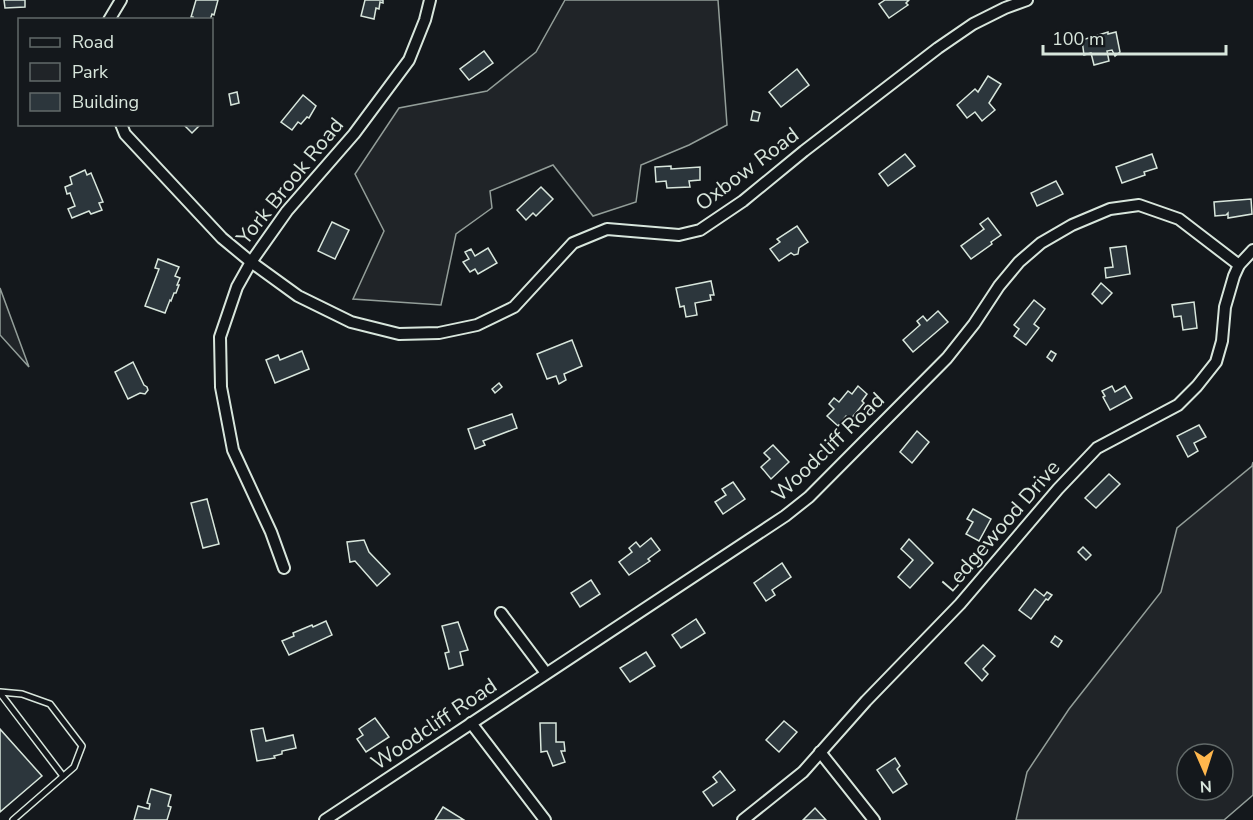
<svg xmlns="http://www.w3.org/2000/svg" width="1253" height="820" viewBox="0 0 1253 820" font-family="'Nunito Sans',sans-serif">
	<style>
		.green { fill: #202428; stroke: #939e99; stroke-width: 1.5; fill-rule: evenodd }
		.building { fill: #2c363c; stroke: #d8e6dc; stroke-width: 1.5 }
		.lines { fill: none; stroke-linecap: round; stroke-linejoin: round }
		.lane-casing { stroke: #d8e6dc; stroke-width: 8 }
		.street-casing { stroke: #d8e6dc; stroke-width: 14 }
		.lane { stroke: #14181c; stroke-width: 5 }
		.street { stroke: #14181c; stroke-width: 10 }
		.labels { text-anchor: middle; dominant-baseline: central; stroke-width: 4.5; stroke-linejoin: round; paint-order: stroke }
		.street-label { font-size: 21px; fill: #d8e6dc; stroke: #14181c }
	</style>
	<rect width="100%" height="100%" fill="#14181c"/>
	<g class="green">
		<path d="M565 0H718L727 125 689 145 641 165 636 202 593 216 553 165 490 191 492 208 456 234 441 305 353 299 384 231 355 174 399 108 487 91 536 52Z"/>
		<path d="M0 288 29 367 0 335Z"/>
		<path d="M1253 462V795L1224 820H1016L1027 772 1069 709 1161 592 1177 528 1252 466ZM1187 754H1223V790H1187Z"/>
	</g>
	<g class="building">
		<path d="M4 0H25V7L5 8Z"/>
		<path d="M196 0H218L214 15 212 14 210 20H193V17H191Z"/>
		<path d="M365 0H383V3L380 2 379 9 376 8 374 19 361 16Z"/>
		<path d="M885 0H909L906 3 908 5 889 18 879 4Z"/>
		<path d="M1108 32V34L1116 32 1120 52 1115 56 1112 50 1107 51 1109 61 1094 65 1091 53 1084 55 1082 40Z"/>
		<path d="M484 51 493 63 469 80 460 69Z"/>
		<path d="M797 69 809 85 781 107 769 92Z"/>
		<path d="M988 76 1001 84 989 103 995 110 982 121 975 112 967 118 957 105 975 89 978 92Z"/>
		<path d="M237 92 239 103 231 105 229 94Z"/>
		<path d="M303 95 316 106 309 118 307 117 301 124 298 122 292 130 281 122Z"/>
		<path d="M753 111 760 113 758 121 751 120Z"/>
		<path d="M183 124H201L192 133Z"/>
		<path d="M905 154 915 166 888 186 879 174Z"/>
		<path d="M1152 154 1157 168 1144 172 1145 175 1122 183 1116 167Z"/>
		<path d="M671 166V169L700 167V180L689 181 690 187 667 188 666 181 656 182 655 167Z"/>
		<path d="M85 170 87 175 91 173 103 202 99 203 102 210 91 214 89 211 72 218 68 209 75 206 70 193 67 194 65 187 72 184 70 177Z"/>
		<path d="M1056 181 1063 194 1037 206 1031 193Z"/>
		<path d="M541 187 553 199 536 216 533 213 526 220 517 210Z"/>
		<path d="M1251 199 1252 214 1228 218V213L1226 215 1215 216 1214 202Z"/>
		<path d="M988 218 1001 235 991 242 992 244 971 259 961 246 984 229 980 224Z"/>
		<path d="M332 222 349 230 335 259 318 251Z"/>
		<path d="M797 226 808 242 799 248 798 254 794 255 791 253 779 261 770 249 780 242 777 239Z"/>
		<path d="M1126 246 1130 274 1106 278 1105 268 1113 267 1110 248Z"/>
		<path d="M488 248 497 263 478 274 475 269 470 272 463 262 469 259 465 252 471 249 475 256Z"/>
		<path d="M158 259 179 267 175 276 180 278 177 285H179L176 293H174L171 301 170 300 165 313 145 306 159 269 155 268Z"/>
		<path d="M711 281 714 295H710L711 300 695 303 697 315 686 317 684 306 680 307 676 288Z"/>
		<path d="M1101 283 1112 293 1102 304 1092 294Z"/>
		<path d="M1034 300 1045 309 1034 324 1039 328 1026 345 1014 336 1019 329 1014 325Z"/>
		<path d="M1194 302 1197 328 1183 330 1181 316 1174 317 1172 305Z"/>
		<path d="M938 311 948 322 913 352 903 340 920 325 917 321 923 316 927 321Z"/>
		<path d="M572 340 582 366 564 374 566 380 559 384 556 376 547 379 537 354Z"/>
		<path d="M302 351 309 369 275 383 266 360 278 355 280 360Z"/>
		<path d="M1051 351 1056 354 1052 361 1047 357Z"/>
		<path d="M133 362 144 385 147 387 148 390 145 394 140 393 128 399 115 372Z"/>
		<path d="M499 383 502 387 495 393 492 389Z"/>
		<path d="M858 386 867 394 862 401 864 403 850 420 846 416 838 426 827 416 834 409 829 404 834 398 839 402 848 391 852 394Z"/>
		<path d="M1112 386 1115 392 1125 386 1132 398 1110 410 1103 397 1105 396 1102 391Z"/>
		<path d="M512 414 517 428 483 441 485 445 475 449 468 429Z"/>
		<path d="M1199 425 1206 437 1194 443 1198 451 1188 457 1177 436Z"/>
		<path d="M917 431 929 442 912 463 900 452Z"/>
		<path d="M773 445 789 462 771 479 761 467 770 459 764 453Z"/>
		<path d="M1109 474 1120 484 1096 508 1085 498Z"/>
		<path d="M733 482 745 499 723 514 715 502 726 495 722 489Z"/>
		<path d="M207 499 219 544 203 548 191 503Z"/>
		<path d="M973 509 991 519 979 541 966 534 973 522 967 519Z"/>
		<path d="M651 538 660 550 648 559 650 561 629 575 619 562 632 552 629 548 636 542 640 547Z"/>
		<path d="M909 539 933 563 910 588 898 577 913 560 901 549Z"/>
		<path d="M364 540 369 552 390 574 377 586 355 561 350 562 347 542Z"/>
		<path d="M1083 547 1091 555 1086 560 1078 552Z"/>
		<path d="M782 563 791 577 772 590 775 595 766 601 754 583Z"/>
		<path d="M591 580 600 594 580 607 571 593Z"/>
		<path d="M1035 589 1044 596 1047 592 1052 595 1048 600 1046 599 1031 619 1019 610Z"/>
		<path d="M696 619 705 633 681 648 672 635Z"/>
		<path d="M326 621 332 635 289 655 282 641 294 636 293 633 312 625 313 627Z"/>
		<path d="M458 622 468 650 460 652 463 665 449 669 445 653 449 652 442 626Z"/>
		<path d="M1055 636 1062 641 1058 647 1051 642Z"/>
		<path d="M983 645 995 656 983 669 988 674 982 681 965 663Z"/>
		<path d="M646 652 655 666 630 682 620 668Z"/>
		<path d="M375 718 389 737 366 752 357 739 363 735 359 729Z"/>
		<path d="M784 721 797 732 779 752 766 740Z"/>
		<path d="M540 723H556V742H564L565 751H561L565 762 553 766 547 751 541 752Z"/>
		<path d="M263 728 266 741 293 735 296 748 282 751V754L274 756 275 758 257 761 251 730Z"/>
		<path d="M0 729 42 776 0 812Z"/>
		<path d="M895 758 900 766 897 769 907 784 893 793 877 770Z"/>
		<path d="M720 771 735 790 713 806 703 792 717 782 713 777Z"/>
		<path d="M151 789 171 795 168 806 171 807 167 820H134L138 806 149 809 150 804 147 803Z"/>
		<path d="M443 807 464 820H435Z"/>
		<path d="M815 808 826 820H803Z"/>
	</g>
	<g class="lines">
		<g class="lane-casing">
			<g id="lane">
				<path d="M0 692 22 694 50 704 82 746 74 767 13 820"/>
				<path d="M0 693 63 776"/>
			</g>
		</g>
		<g class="street-casing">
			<g id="street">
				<path d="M109 20 121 0"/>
				<path d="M121 124 125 134 222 238 251 262 298 296 351 322 399 334 439 333 477 325 514 307 573 243 607 229 679 235 700 230 743 201 804 151 938 48 973 24 1005 8 1027 0"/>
				<path d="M284 568 271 532 233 450 221 387 220 337 237 287 251 262 287 211 354 134 409 60 425 20 430 0"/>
				<path d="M501 613 546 673"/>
				<path d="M471 723 545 820"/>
				<path d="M820 752 874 820"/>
				<path d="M325 820 785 516 809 497 947 358 974 324 999 286 1019 262 1041 243 1072 225 1110 209 1139 205 1179 219 1239 265"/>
				<path d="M743 820 803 772 866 701 960 604 1058 489 1097 448 1178 405 1197 386 1216 362 1222 341 1225 307 1234 276 1239 265 1253 250"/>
			</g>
		</g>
		<use href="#lane" class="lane"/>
		<use href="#street" class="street"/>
	</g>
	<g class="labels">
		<g class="street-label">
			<text transform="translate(747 169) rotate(-37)">Oxbow Road</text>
			<text transform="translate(290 181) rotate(-51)">York Brook Road</text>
			<text transform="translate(828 447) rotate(-44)">Woodcliff Road</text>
			<text transform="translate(1001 526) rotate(-49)">Ledgewood Drive</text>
			<text transform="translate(434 724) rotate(-34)">Woodcliff Road</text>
		</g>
	</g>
	<rect x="18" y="18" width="195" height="108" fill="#14181c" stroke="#626a69" stroke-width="1.5"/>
	<rect x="30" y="38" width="30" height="9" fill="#14181c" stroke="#626a69" stroke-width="1.5"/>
	<text x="72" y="48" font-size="18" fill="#d8e6dc">Road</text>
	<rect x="30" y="63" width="30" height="18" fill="#202428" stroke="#626a69" stroke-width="1.5"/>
	<text x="72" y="78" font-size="18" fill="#d8e6dc">Park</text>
	<rect x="30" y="93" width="30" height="18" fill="#2c363c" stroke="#626a69" stroke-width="1.5"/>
	<text x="72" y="108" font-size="18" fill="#d8e6dc">Building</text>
	<g transform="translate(1205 772) rotate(177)"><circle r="28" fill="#14181c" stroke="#626a69" stroke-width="1.5"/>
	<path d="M0-4.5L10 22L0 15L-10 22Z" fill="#ffb74d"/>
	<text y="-9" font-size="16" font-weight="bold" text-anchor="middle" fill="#d8e6dc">N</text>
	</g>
	<path d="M1043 45v9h183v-9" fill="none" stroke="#d8e6dc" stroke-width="3"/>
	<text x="1052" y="45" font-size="18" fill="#d8e6dc" stroke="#14181c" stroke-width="4.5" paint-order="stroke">100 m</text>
</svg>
